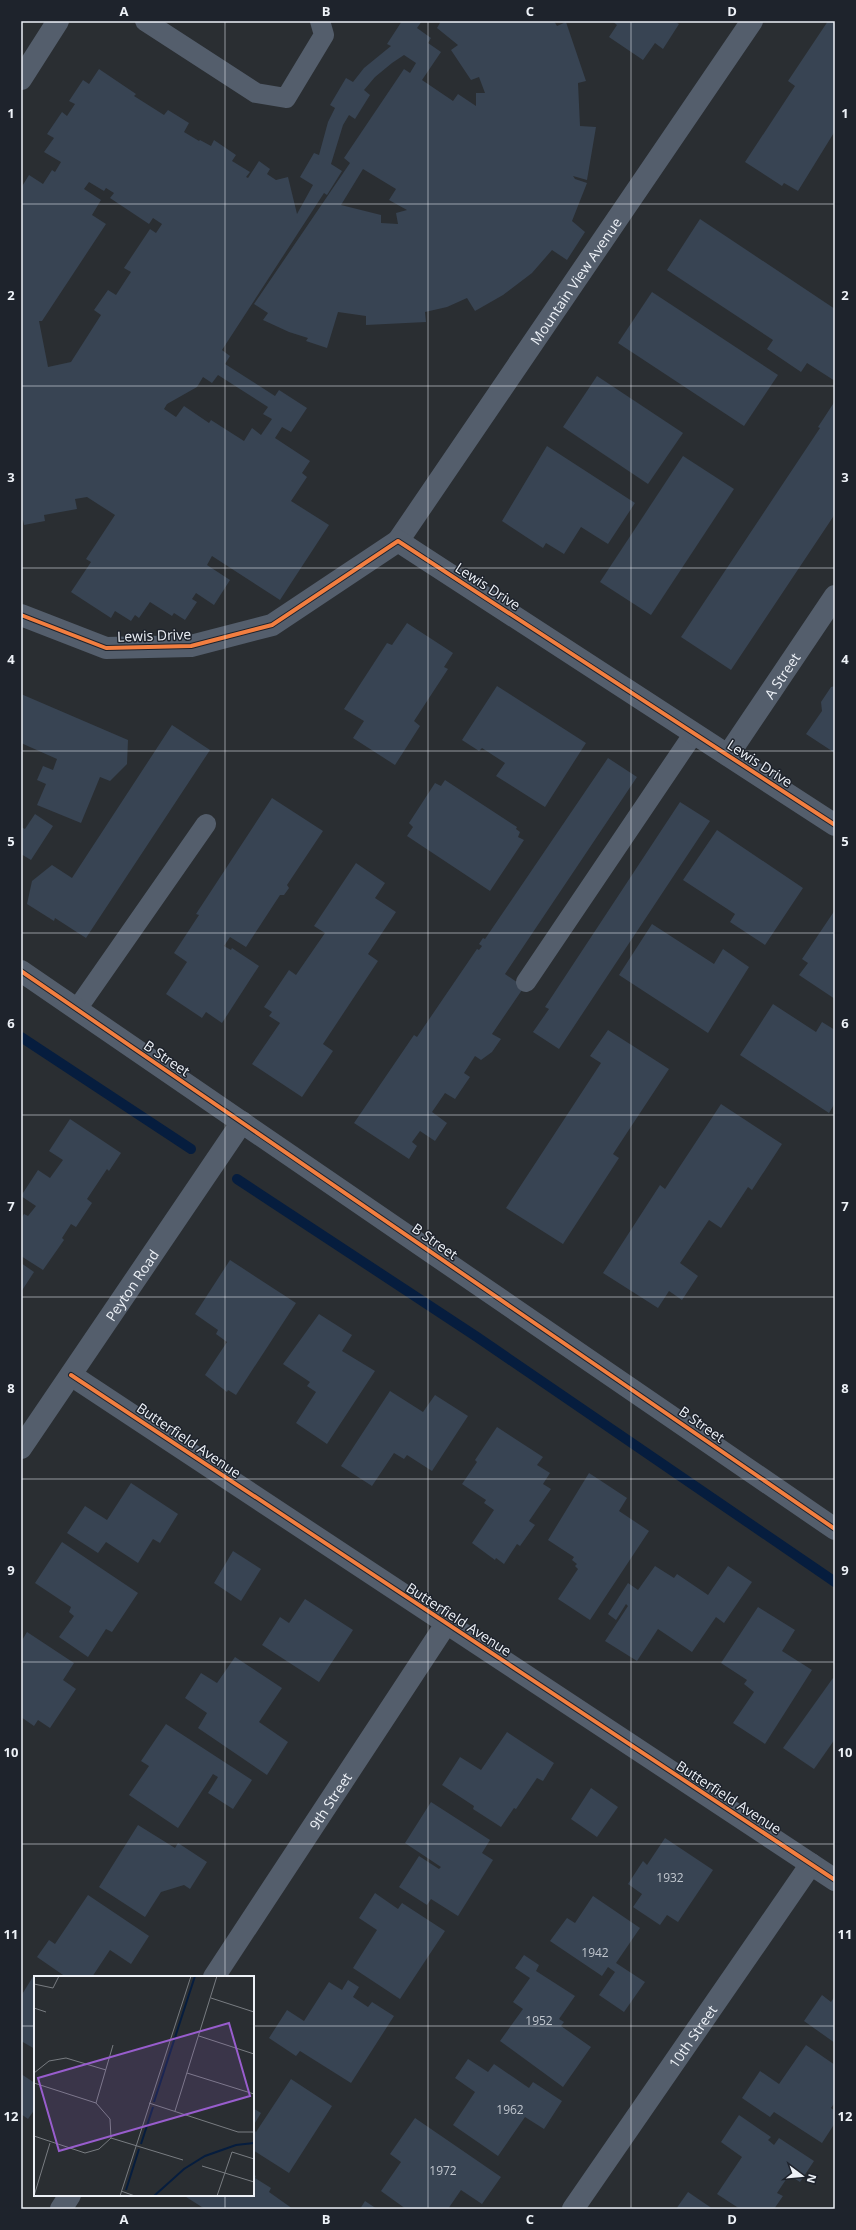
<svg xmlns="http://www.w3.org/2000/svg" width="856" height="2230" viewBox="0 0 856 2230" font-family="'Open Sans',sans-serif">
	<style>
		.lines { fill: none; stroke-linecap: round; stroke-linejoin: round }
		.stream { stroke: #061d3e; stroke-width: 10 }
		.building { fill: #384453; fill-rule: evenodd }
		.service { stroke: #545e6c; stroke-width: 20 }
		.minor { stroke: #545e6c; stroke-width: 22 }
		.cycleway-casing { stroke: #1e232c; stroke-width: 6 }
		.cycleway { stroke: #f27e40; stroke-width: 4 }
		.grid { fill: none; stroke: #edf1f7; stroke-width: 1; stroke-opacity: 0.55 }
		.labels { text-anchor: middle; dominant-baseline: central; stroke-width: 3; stroke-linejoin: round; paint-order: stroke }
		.number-label { font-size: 12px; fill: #c0c6ce }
		.street-label { font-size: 14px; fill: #edf1f7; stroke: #1e232c }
		.inset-river { fill: none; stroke: #061d3e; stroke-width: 2 }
		.inset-road { fill: none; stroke: #787c81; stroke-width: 1 }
		.view { fill: #985dcd; fill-opacity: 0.15; stroke: #985dcd; stroke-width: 2 }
		.inset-edge { fill: none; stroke: #edf1f7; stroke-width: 2 }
		.neatline { fill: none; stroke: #edf1f7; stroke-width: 1.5 }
		.grid-label { font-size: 13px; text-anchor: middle; font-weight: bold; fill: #edf1f7 }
	</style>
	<rect width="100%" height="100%" fill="#2a2e32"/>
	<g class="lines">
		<g class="stream">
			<path d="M21 1037 191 1149"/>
			<path d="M237 1179 477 1337 835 1582"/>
		</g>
	</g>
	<g class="building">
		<path d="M402 21H422L417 28 431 38 428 43 441 52 422 80 453 101 458 94 476 106V93H485L479 77 471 80 451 50 458 45 437 28 441 21H554L557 26 566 22 586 81 578 83 580 126 596 127 587 180 573 176 575 179 587 183 572 221 585 232 567 260 552 250 532 273 503 295 475 311 467 298 447 307 425 312 426 322 366 325V316L338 312 327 348 306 341 308 338 289 332 263 320 268 313 254 304 350 163 344 158 404 69 410 73 416 63 404 55 392 63 375 77 364 90 370 95 355 119 349 115 343 125 331 164 342 171 327 195 324 193 222 350 230 356 225 364 275 396 279 390 307 408 291 432 282 427 275 438 310 461 302 473 307 477 291 501 329 525 280 600 212 556 207 565 230 580 214 605 196 593 192 599 197 602 185 620 174 613 172 616 150 602 139 618 135 615 131 621 115 611 111 618 71 592 91 562 86 559 115 515 87 497 75 499 77 509 44 515 45 521 24 525 23 520H21V188L29 175 43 184 52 170 55 172 61 162 44 152 54 138 47 134 62 112 67 116 75 104 69 101 83 80 89 84 99 69 136 94 134 96 164 115 168 110 189 123 184 132 199 141 200 140 211 146 214 140 236 155 232 161 250 172 246 177 248 178 259 161 270 169 267 174 276 180 288 177 297 214 313 185 300 177 314 153 319 155 328 122 335 108 330 105 346 78 353 82 364 68 391 46 387 44ZM363 169 396 189 389 200 407 210 396 213 398 224 381 223V215L341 205ZM89 182 104 191 106 188 114 193 110 198 149 224 153 218 162 224 156 233 150 229 124 268 131 272 116 295 108 290 94 310 101 315 71 362 48 367 39 321H42L106 224 92 215 101 200 84 189ZM218 375 268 407 263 414 272 419 261 435 252 428 244 441 211 420 209 423 184 406 176 417 164 409 167 404 197 387 203 377 212 383Z"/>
		<path d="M612 21H674L679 24 663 49 655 43 643 60 609 37 617 25Z"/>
		<path d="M828 21H835V131L798 191 784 183 782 186 745 162 795 86 788 81Z"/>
		<path d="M700 219 835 309V381L807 363 801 372 767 349 773 340 667 270Z"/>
		<path d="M652 292 778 375 744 426 618 343Z"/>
		<path d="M597 376 683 433 648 484 563 427Z"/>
		<path d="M835 401V514L731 670 681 637 820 428 818 427Z"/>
		<path d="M547 446 635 503 608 544 581 527 564 554 546 543 543 548 502 521Z"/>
		<path d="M683 456 734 489 651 615 600 582Z"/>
		<path d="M407 623 453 653 444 667 448 669 414 721 420 726 395 765 353 738 364 721 344 709 387 643 392 645Z"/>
		<path d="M497 686 586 743 545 807 496 776 505 763 482 748 479 751 462 740Z"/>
		<path d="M835 686V753L806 734 822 711 821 702 831 687Z"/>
		<path d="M21 694 128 740 127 764 110 781 100 777 81 823 37 805 46 784 37 780 43 766 53 770 57 759 21 743Z"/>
		<path d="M172 725 210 750 86 938 55 918 54 921 27 904 32 881 52 865 72 878Z"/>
		<path d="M608 758 637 777 505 974 524 987 492 1034 501 1039 492 1052 481 1060 475 1056 464 1073 470 1077 455 1099 445 1093 432 1112 447 1123 435 1141 420 1131 412 1142 417 1146 409 1159 354 1123 414 1035 417 1037 477 949 479 950 482 946 479 944 483 938 485 939Z"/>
		<path d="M445 780 517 827 516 829 520 832 518 837 524 840 490 891 407 836 413 827 409 823 435 783 441 786Z"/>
		<path d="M272 798 323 831 287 885 289 888 284 895H280L246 947 230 937 224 946 231 950 232 948 259 966 222 1023 206 1012 202 1018 166 994 187 962 174 953 199 915 196 914Z"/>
		<path d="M680 802 710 821 559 1049 533 1032 549 1009 545 1007Z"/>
		<path d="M35 814 53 826 31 860 21 854V827L25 829Z"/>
		<path d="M717 830 803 888 765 945 730 922 735 914 683 880Z"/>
		<path d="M356 863 385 883 375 898 396 912 368 954 378 961 323 1044 333 1051 302 1097 252 1064 280 1023 269 1016 272 1012 264 1007 289 970 296 975 325 933 314 926Z"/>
		<path d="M835 910V999L799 975 808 963 802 959Z"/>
		<path d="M652 924 714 964 723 949 749 967 708 1033 619 975Z"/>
		<path d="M773 1004 816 1032 822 1022 835 1030V1103L829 1113 740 1055Z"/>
		<path d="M608 1030 669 1069 613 1154 619 1158 563 1244 506 1208 601 1063 590 1056Z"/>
		<path d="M721 1104 782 1144 752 1190 748 1187 721 1228 709 1220 680 1263 698 1276 682 1300 669 1291 658 1308 603 1273 660 1185 665 1189Z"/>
		<path d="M70 1119 121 1153 109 1171 107 1169 87 1199 92 1203 76 1227 71 1224 62 1238 64 1240 43 1270 21 1256V1219L24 1214 28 1216 36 1206 21 1196 38 1170 50 1178 63 1160 49 1151Z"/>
		<path d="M230 1260 296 1303 236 1395 228 1390 227 1392 205 1375 227 1342 216 1334 218 1330 195 1314Z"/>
		<path d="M21 1263 34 1272 21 1292Z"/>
		<path d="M319 1314 352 1335 342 1351 375 1371 327 1444 296 1423 316 1392 307 1386 310 1382 283 1364Z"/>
		<path d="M390 1391 423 1412 435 1395 468 1416 432 1471 407 1455 404 1459 394 1453 372 1486 341 1466Z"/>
		<path d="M497 1427 543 1457 537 1465 550 1473 543 1484 551 1489 529 1521 535 1525 520 1546 517 1544 504 1564 496 1558 495 1560 472 1543 494 1510 484 1503 486 1500 462 1484 477 1462 475 1460Z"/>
		<path d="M589 1473 627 1498 619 1511 649 1531 590 1620 558 1599 578 1569 575 1566 577 1564 572 1560 574 1557 548 1540Z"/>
		<path d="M131 1483 178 1514 160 1543 153 1539 138 1563 106 1542 98 1553 67 1533 85 1506 107 1520Z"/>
		<path d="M62 1542 138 1593 112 1632 106 1629 88 1657 59 1637 74 1616 69 1612 71 1607 35 1583Z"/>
		<path d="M233 1551 261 1569 241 1601 214 1583Z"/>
		<path d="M655 1566 674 1578 677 1574 708 1595 728 1566 752 1582 724 1623 716 1617 692 1652 658 1629 637 1661 605 1641 628 1606 626 1604 616 1620 608 1614 628 1583 638 1590Z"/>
		<path d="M305 1599 353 1630 319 1682 262 1645 280 1617 289 1623Z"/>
		<path d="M758 1607 795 1630 782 1651 812 1670 765 1744 733 1723 754 1692 744 1684 747 1680 721 1663Z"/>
		<path d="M27 1632 74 1663 63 1680 76 1689 50 1728 38 1720 34 1726 21 1717V1642Z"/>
		<path d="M235 1657 282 1688 259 1722 288 1742 267 1775 198 1728 207 1713 185 1698 201 1673 217 1683Z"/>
		<path d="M833 1678 835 1679V1739L814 1769 783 1748Z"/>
		<path d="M166 1724 252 1780 233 1809 208 1793 218 1777 213 1774 178 1828 129 1795 149 1766 141 1761Z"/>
		<path d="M507 1732 554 1763 543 1781 537 1778 516 1809 514 1808 501 1827 473 1809 474 1806 442 1785 460 1757 481 1770Z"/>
		<path d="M591 1788 618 1807 597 1837 571 1819Z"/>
		<path d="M431 1802 490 1840 482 1853 493 1860 458 1916 431 1899 427 1905 399 1887 419 1856 439 1869 441 1867 405 1843Z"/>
		<path d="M138 1825 175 1848 178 1843 207 1862 190 1889 184 1885 161 1892 145 1917 99 1887Z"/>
		<path d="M665 1838 713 1870 678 1922 667 1915 660 1925 633 1907 642 1894 628 1884 643 1861 647 1865Z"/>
		<path d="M375 1893 398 1909 402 1903 445 1931 400 1999 353 1968 377 1930 359 1918Z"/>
		<path d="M88 1895 149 1936 131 1964 110 1950 92 1977H66L37 1957 49 1940 55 1944Z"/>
		<path d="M593 1896 640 1928 616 1963 645 1982 624 2012 599 1995 615 1972 608 1967 602 1976 550 1941 567 1918 575 1923Z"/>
		<path d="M524 1955 539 1965 536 1971 575 1996 559 2019 564 2022 561 2026 591 2047 563 2087 500 2041 523 2009 513 2002 530 1978 515 1968Z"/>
		<path d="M34 1975 37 1977H35V2049L21 2041V1996Z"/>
		<path d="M348 1980 359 1987 353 1997 368 2007 372 2002 394 2016 351 2083 300 2051 296 2056 269 2038 287 2010 304 2021 329 1982 342 1990Z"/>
		<path d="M822 1995 831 2002 835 1996V2043L804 2021Z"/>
		<path d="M806 2045 835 2065V2102L831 2108 835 2111V2123L822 2143 774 2112 770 2117 742 2098 760 2071 779 2084Z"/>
		<path d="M468 2059 488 2072 494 2064 529 2088 533 2082 562 2101 544 2129 525 2117 498 2156 453 2125 475 2092 455 2078Z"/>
		<path d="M21 2074 35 2083V2109L28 2119 21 2114Z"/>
		<path d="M291 2079 332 2106 289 2173 253 2150V2129L256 2132Z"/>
		<path d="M253 2108 261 2113 253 2126Z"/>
		<path d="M739 2115 771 2137 768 2140 774 2145 779 2138 814 2161 800 2182 789 2175 777 2193 783 2196 774 2209H740L717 2194 742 2157 721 2142Z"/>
		<path d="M415 2118 501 2177 482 2204 461 2190 448 2209H406L381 2191 401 2162 390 2154Z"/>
		<path d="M253 2174 256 2176 255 2178 271 2188 269 2192 293 2209H205L183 2195H253Z"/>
		<path d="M688 2192 713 2209H676Z"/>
		<path d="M365 2201 377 2209H360Z"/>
	</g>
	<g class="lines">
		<g class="service">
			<path d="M145 21 256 93 286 98 324 35 320 21"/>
			<path d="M526 982 694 733"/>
			<path d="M77 1009 206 824"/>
		</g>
		<g class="minor">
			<path d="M21 79 58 21"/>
			<path id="s1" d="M398 541 752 21"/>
			<path d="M21 615 106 648 191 646 272 625 398 541 835 825"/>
			<path id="s2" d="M728 755 835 596"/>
			<path d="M21 971 835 1529"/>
			<path d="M71 1375 835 1880"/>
			<path id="s3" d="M21 1448 242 1122"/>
			<path id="s4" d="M214 1977 446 1624"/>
			<path d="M61 2209 70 2195"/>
			<path id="s5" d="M573 2209 811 1864"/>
		</g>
		<g class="cycleway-casing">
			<g id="cycleway">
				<path d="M21 615 106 648 191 646 272 625 398 541 835 825"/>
				<path d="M21 971 835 1529"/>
				<path d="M71 1375 835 1880"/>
			</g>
		</g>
		<use href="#cycleway" class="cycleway"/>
	</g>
	<path class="grid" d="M225 21V1977M428 21V2209M631 21V2209M21 204H835M21 386H835M21 568H835M21 751H835M21 933H835M21 1115H835M21 1297H835M21 1479H835M21 1662H835M21 1844H835M21 2026H35M253 2026H835M225 2195V2209"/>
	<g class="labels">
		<g class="number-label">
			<text x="670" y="1877">1932</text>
			<text x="595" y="1952">1942</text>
			<text x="539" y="2020">1952</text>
			<text x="510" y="2109">1962</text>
			<text x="443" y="2170">1972</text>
		</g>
		<g class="street-label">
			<text stroke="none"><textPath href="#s1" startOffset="315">Mountain View Avenue</textPath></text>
			<text transform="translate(488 586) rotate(33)">Lewis Drive</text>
			<text transform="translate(154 635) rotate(-2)">Lewis Drive</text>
			<text stroke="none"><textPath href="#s2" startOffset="96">A Street</textPath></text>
			<text transform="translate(760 763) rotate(33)">Lewis Drive</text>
			<text transform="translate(167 1058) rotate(34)">B Street</text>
			<text transform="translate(435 1241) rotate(35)">B Street</text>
			<text stroke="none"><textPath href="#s3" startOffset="197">Peyton Road</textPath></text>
			<text transform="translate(702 1424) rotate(35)">B Street</text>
			<text transform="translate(189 1440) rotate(34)">Butterfield Avenue</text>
			<text transform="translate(459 1619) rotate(33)">Butterfield Avenue</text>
			<text transform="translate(729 1797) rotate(33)">Butterfield Avenue</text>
			<text stroke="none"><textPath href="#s4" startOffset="211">9th Street</textPath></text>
			<text stroke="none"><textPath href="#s5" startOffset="210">10th Street</textPath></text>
		</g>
	</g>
	<g transform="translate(34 1976)">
		<rect width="220" height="220" fill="#2a2e32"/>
		<path class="inset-river" d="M120 126 161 0M107 168 119 131M92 214 105 173M120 220 150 193 171 180 202 169 220 167"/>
		<path class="inset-road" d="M0 8 19 12 25 0M177 22 220 36M0 32 12 36M165 60 220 78M0 97 15 85 32 82 72 94M153 97 220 118M0 107 62 127M115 127 204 156H220M141 135 183 0M0 160 51 177 65 173 77 162 76 143 62 127 79 69M77 162 149 184M168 190 220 206M87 215 101 220M0 220 16 167M86 220 157 0M183 220 198 176 220 183"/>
		<path class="view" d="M195 47 216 120 25 175 4 102Z"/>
		<rect width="220" height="220" class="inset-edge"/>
	</g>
	<rect width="856" height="2230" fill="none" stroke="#1e232c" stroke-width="44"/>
	<g transform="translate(802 2176) rotate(106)" stroke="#1e232c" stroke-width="3" paint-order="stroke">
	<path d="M0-3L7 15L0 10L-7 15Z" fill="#edf1f7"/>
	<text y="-6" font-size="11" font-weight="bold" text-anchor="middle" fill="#edf1f7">N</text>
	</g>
	<rect x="22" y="22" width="812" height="2186" class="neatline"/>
	<g class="grid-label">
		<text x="124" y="16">A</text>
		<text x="326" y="16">B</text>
		<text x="530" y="16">C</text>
		<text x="732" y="16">D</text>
		<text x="11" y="118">1</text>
		<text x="845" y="118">1</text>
		<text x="11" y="300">2</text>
		<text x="845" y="300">2</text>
		<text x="11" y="482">3</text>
		<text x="845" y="482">3</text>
		<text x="11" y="664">4</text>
		<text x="845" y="664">4</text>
		<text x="11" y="846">5</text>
		<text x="845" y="846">5</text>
		<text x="11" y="1028">6</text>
		<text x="845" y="1028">6</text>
		<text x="11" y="1211">7</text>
		<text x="845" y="1211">7</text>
		<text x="11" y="1393">8</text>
		<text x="845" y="1393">8</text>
		<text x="11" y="1575">9</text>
		<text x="845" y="1575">9</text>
		<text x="11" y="1757">10</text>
		<text x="845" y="1757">10</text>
		<text x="11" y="1939">11</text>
		<text x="845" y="1939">11</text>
		<text x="11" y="2121">12</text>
		<text x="845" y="2121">12</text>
		<text x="124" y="2224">A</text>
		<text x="326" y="2224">B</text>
		<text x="530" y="2224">C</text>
		<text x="732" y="2224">D</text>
	</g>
</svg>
